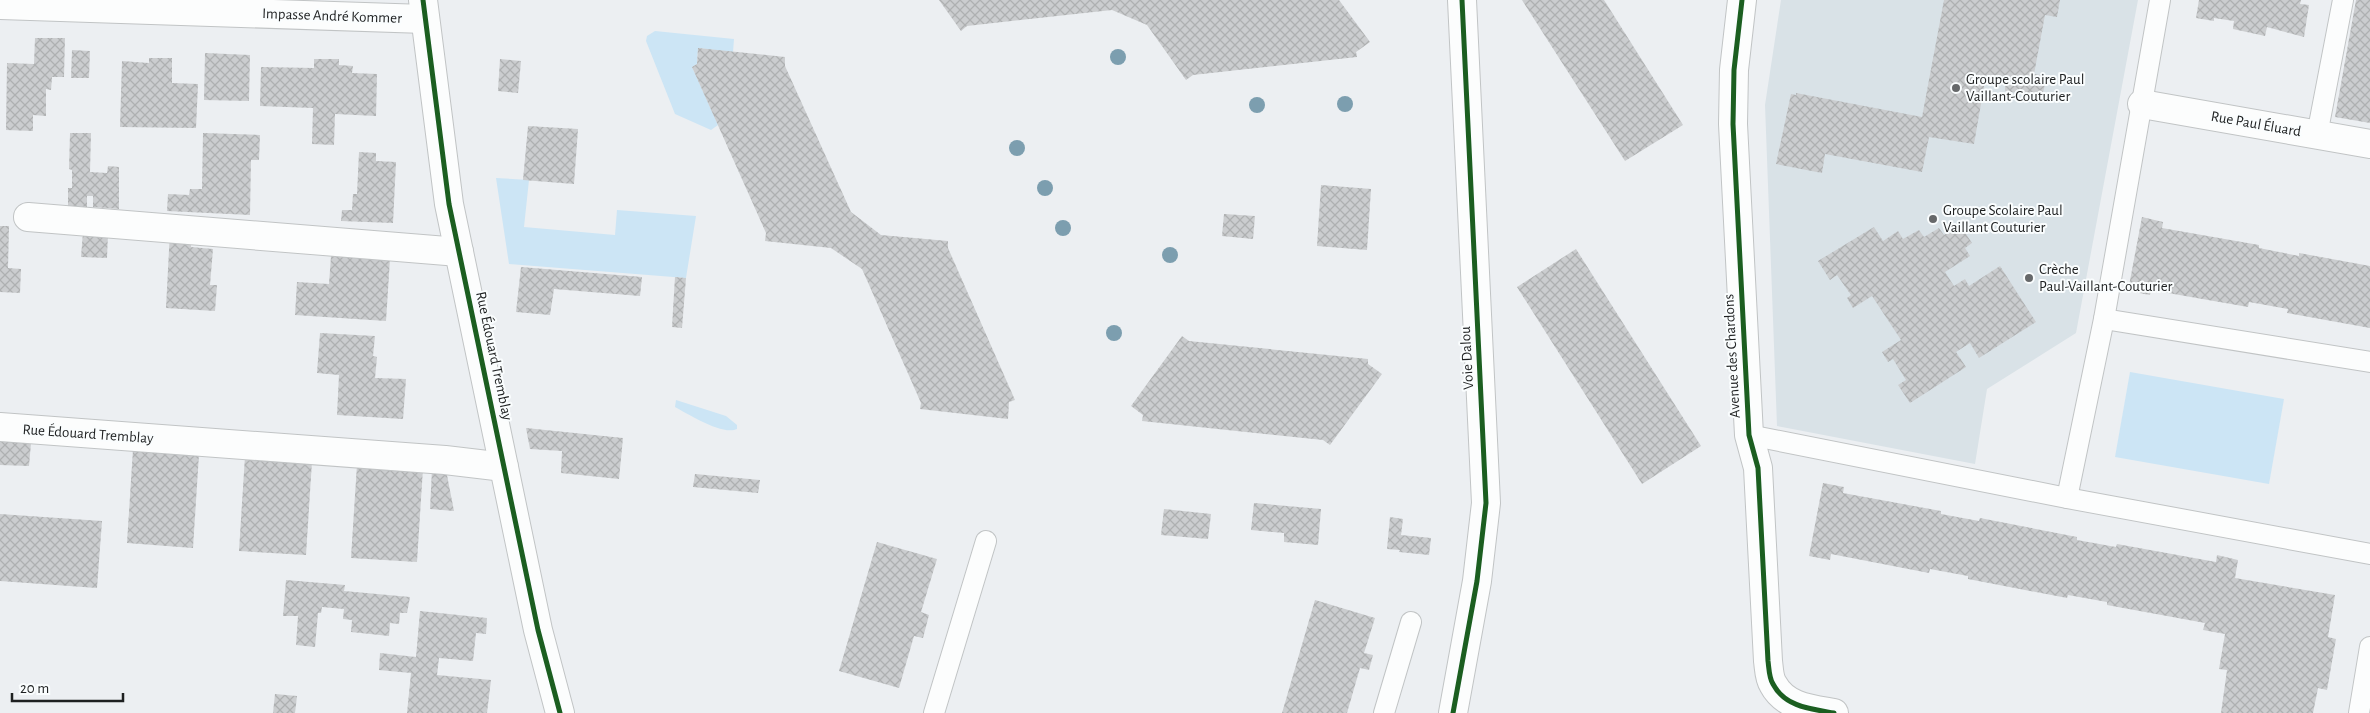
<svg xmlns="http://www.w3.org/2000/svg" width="2370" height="713" viewBox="0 0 2370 713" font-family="'Alegreya Sans',sans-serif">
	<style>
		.built { fill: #d9e2e7 }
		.green { fill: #cce5f5 }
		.building { fill: url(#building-cross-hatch) }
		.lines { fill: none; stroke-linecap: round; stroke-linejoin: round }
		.lane-casing { stroke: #c1c4c5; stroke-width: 22 }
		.street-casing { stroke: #c1c4c5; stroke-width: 30 }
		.lane { stroke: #fcfdfd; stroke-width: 20 }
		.street { stroke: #fcfdfd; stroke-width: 28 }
		.cycleway-casing { stroke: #fafdfe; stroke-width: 8 }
		.cycleway { stroke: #1b5e20; stroke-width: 5 }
		.tree { fill: #7c9eaf }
		.poi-dot { fill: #66686a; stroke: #fafdfe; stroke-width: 2 }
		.labels { text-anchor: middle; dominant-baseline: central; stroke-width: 4; stroke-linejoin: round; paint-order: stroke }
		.street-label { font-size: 15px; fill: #1e2021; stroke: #fafdfe }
		.poi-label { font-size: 15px; fill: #1e2021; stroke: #fafdfe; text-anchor: start }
	</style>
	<defs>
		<pattern id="building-cross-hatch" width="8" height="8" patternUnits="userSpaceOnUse" patternTransform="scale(1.25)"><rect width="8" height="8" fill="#cbcdcf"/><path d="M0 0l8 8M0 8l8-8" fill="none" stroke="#aeb0b1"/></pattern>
	</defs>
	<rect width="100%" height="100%" fill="#eceff2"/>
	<path class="built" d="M1781 0H2138L2076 333 1987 389 1975 464 1777 426 1765 105Z"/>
	<g class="green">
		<path d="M655 31 734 39 733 52 698 48 697 64 692 67 718 125 711 130 675 114 646 41 647 36Z"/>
		<path d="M496 178 529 180 524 227 615 235 617 210 696 216 686 278 509 264Z"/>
		<path d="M2130 372 2284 399 2269 484 2115 457Z"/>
		<path d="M676 400 726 416 737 425V429C723 436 688 414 675 407Z"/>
	</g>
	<g class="building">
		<path d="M939 0H1339L1370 42 1356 52 1357 57 1193 75 1186 80 1147 25 1112 10 967 26 961 31Z"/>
		<path d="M1522 0H1604L1683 125 1625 161Z"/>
		<path d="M1944 0H2060L2057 17 2045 15 2034 74 2047 76 2042 97 2005 91V85L1985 81 1974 144 1929 137 1922 172 1825 154 1822 173 1776 164 1791 94 1796 95V93L1922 117Z"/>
		<path d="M2199 0H2301L2300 4 2309 5 2304 37 2267 27 2265 36 2233 29 2234 21 2214 18V21L2196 18Z"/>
		<path d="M2356 0H2370V123L2335 117Z"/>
		<path d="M35 38H65L64 77H52L51 90 46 89V116L33 115V131L6 130 7 63 34 64Z"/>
		<path d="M698 48 785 57V66L851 212 881 235 948 241V248L1015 400 1009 402 1008 419 920 409 921 403 862 269 831 248 765 241 766 233 692 67 697 64Z"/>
		<path d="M72 50 90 51 89 78H71Z"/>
		<path d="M205 53 250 55 249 101 204 100Z"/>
		<path d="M149 58H172V83L198 84 196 128 120 127 122 61 149 63Z"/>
		<path d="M314 59H339V65L353 66 352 73 377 74 376 116 335 114 334 145 312 144 313 108 260 106 261 67 314 68Z"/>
		<path d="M500 59 521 61 518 93 498 91Z"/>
		<path d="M528 126 578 129 574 184 523 180Z"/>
		<path d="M70 133H91L90 172 107 173 108 166 119 167V209L93 207V196H87V207L68 206V188H72V170L69 169Z"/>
		<path d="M203 133 260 135 259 160H251L250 215 167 211 168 194 189 195 190 189H202Z"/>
		<path d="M359 152 376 153V161L396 162 393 223 341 221 342 210H352L353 194H357Z"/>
		<path d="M1321 185 1371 189 1367 250 1317 246Z"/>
		<path d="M1224 214 1255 216 1253 239 1222 236Z"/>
		<path d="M2142 217 2163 222 2162 228 2259 245V248L2299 256V253L2370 266V328L2287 313 2288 309 2249 302 2248 307 2151 290 2150 295 2128 291Z"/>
		<path d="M1960 225 1972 243 1965 248 1970 256 1945 272 1954 286 1965 279 1969 286 2000 266 2036 322 1979 358 1970 343 1956 352 1966 367 1910 403 1898 385 1906 380 1893 359 1888 362 1882 352 1901 340 1872 296 1853 308 1847 298 1851 295 1837 275 1830 280 1818 261 1874 227 1883 241 1898 231 1903 239 1919 230 1924 237 1939 228 1944 235Z"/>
		<path d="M0 226H9L8 268 21 269 20 293 0 292Z"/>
		<path d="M170 231 192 233 191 247 213 249 210 285H217L215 311 166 308Z"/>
		<path d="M83 232 108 233 107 258 81 257Z"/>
		<path d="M1576 249 1701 446 1642 484 1517 287Z"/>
		<path d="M331 256 390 259 386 321 295 315 297 282 329 284Z"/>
		<path d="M521 267 642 277 640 296 554 289 550 315 516 312Z"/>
		<path d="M675 277 686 278 682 328 672 327Z"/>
		<path d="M320 333 375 336 373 356 377 357 375 378 406 379 403 419 337 415 339 375 317 373Z"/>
		<path d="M1182 336 1189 341 1368 359V364L1382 374 1330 445 1323 440 1142 421 1143 415 1131 406Z"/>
		<path d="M526 428 623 438 619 479 561 473 562 451 530 449Z"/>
		<path d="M0 441 31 443 29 466 0 465Z"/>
		<path d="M133 449 199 454 193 548 127 543Z"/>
		<path d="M245 456 312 461 306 555 239 551Z"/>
		<path d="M357 464 423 468 417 562 351 558Z"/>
		<path d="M432 469 446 470 454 511 430 509Z"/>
		<path d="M695 474 760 480 758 493 693 487Z"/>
		<path d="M1823 483 1844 487 1843 493 1941 511V514L1979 521 1980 518 2077 537V540L2116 547 2117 544 2216 562 2217 555 2238 560 2235 578 2335 595 2328 637 2336 639 2327 690 2318 688 2313 713H2221L2227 670 2219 669 2225 634 2203 630 2205 623 2107 605V602L2068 595 2067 598 1968 579V576L1930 569 1929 573 1831 554 1830 560 1809 556Z"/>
		<path d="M1254 503 1321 509 1318 545 1284 542V533L1251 530Z"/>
		<path d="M1164 509 1211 514 1208 539 1161 535Z"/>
		<path d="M0 514 102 521 97 588 0 581Z"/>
		<path d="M1390 517 1403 519 1401 535 1431 538 1429 555 1399 552 1400 550 1387 549Z"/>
		<path d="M877 542 937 559 921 612 929 615 923 638 914 636 899 688 839 671Z"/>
		<path d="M286 580 345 585 344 591 410 597 407 613H400L399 624 390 623 389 636 351 632 352 620 343 619 344 609 322 607 321 613H318L315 647 296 645 298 616H283Z"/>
		<path d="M1315 600 1375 618 1364 653 1373 655 1369 670 1360 668 1347 713H1282Z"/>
		<path d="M420 611 487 618 486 634 476 633 473 661 439 658 437 675 491 680 487 713H407L411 673 379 670 380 653 416 657Z"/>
		<path d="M275 694 297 696 295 713H273Z"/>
	</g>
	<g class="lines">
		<g class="lane-casing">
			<g id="lane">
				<path d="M2317 135 2343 0"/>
				<path d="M2104 319 2370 362"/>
				<path d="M1749 435 2067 498 2370 554"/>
				<path d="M2067 498 2104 319 2160 0"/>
				<path d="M934 713 986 541"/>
				<path d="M1384 713 1411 622"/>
				<path d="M2359 713 2370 647"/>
			</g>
		</g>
		<g class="street-casing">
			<g id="street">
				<path d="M423 0 449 204 538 630 560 713"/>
				<path d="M1742 0 1734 70 1733 124 1749 435 1758 468 1768 661C1769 668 1769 678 1773 684 1785 707 1811 709 1834 713"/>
				<path d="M0 5 425 19"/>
				<path d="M2142 104 2370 144"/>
				<path d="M28 217 459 252"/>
				<path d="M0 427 445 460 504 467"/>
				<path d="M1453 713 1477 581 1486 503 1462 0"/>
			</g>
		</g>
		<use href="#lane" class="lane"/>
		<use href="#street" class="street"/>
		<g class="cycleway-casing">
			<g id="cycleway">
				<path d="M423 0 449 204 538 630 560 713"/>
				<path d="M1742 0 1734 70 1733 124 1749 435 1758 468 1768 661C1769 668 1769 678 1773 684 1785 707 1811 709 1834 713"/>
				<path d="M1453 713 1477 581 1486 503 1462 0"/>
			</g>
		</g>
		<use href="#cycleway" class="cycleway"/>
	</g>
	<g class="tree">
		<circle cx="1118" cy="57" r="8"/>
		<circle cx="1345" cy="104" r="8"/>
		<circle cx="1257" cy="105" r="8"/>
		<circle cx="1017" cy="148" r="8"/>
		<circle cx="1045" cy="188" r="8"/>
		<circle cx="1063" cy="228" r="8"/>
		<circle cx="1170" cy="255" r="8"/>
		<circle cx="1114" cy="333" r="8"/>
	</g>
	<g class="poi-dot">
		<circle cx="1956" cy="88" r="5"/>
		<circle cx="1933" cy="219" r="5"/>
		<circle cx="2029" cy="278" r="5"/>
	</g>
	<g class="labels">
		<g class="street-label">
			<text transform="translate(332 16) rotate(2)">Impasse André Kommer</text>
			<text transform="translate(2256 124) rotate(10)">Rue Paul Éluard</text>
			<text transform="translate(494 356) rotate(78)">Rue Édouard Tremblay</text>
			<text transform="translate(1732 356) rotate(-93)">Avenue des Chardons</text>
			<text transform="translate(1467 358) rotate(-93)">Voie Dalou</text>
			<text transform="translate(88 434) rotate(4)">Rue Édouard Tremblay</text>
		</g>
		<g class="poi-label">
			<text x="1966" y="79">Groupe scolaire Paul<tspan x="1966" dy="17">Vaillant-Couturier</tspan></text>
			<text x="1943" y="210">Groupe Scolaire Paul<tspan x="1943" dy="17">Vaillant Couturier</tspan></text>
			<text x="2039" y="269">Crèche<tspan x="2039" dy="17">Paul-Vaillant-Couturier</tspan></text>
		</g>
	</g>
	<path d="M12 693v8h111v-8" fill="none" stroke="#1e2021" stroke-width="2.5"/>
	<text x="20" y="693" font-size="15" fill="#1e2021" stroke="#fafdfe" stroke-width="4" paint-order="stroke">20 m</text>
</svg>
